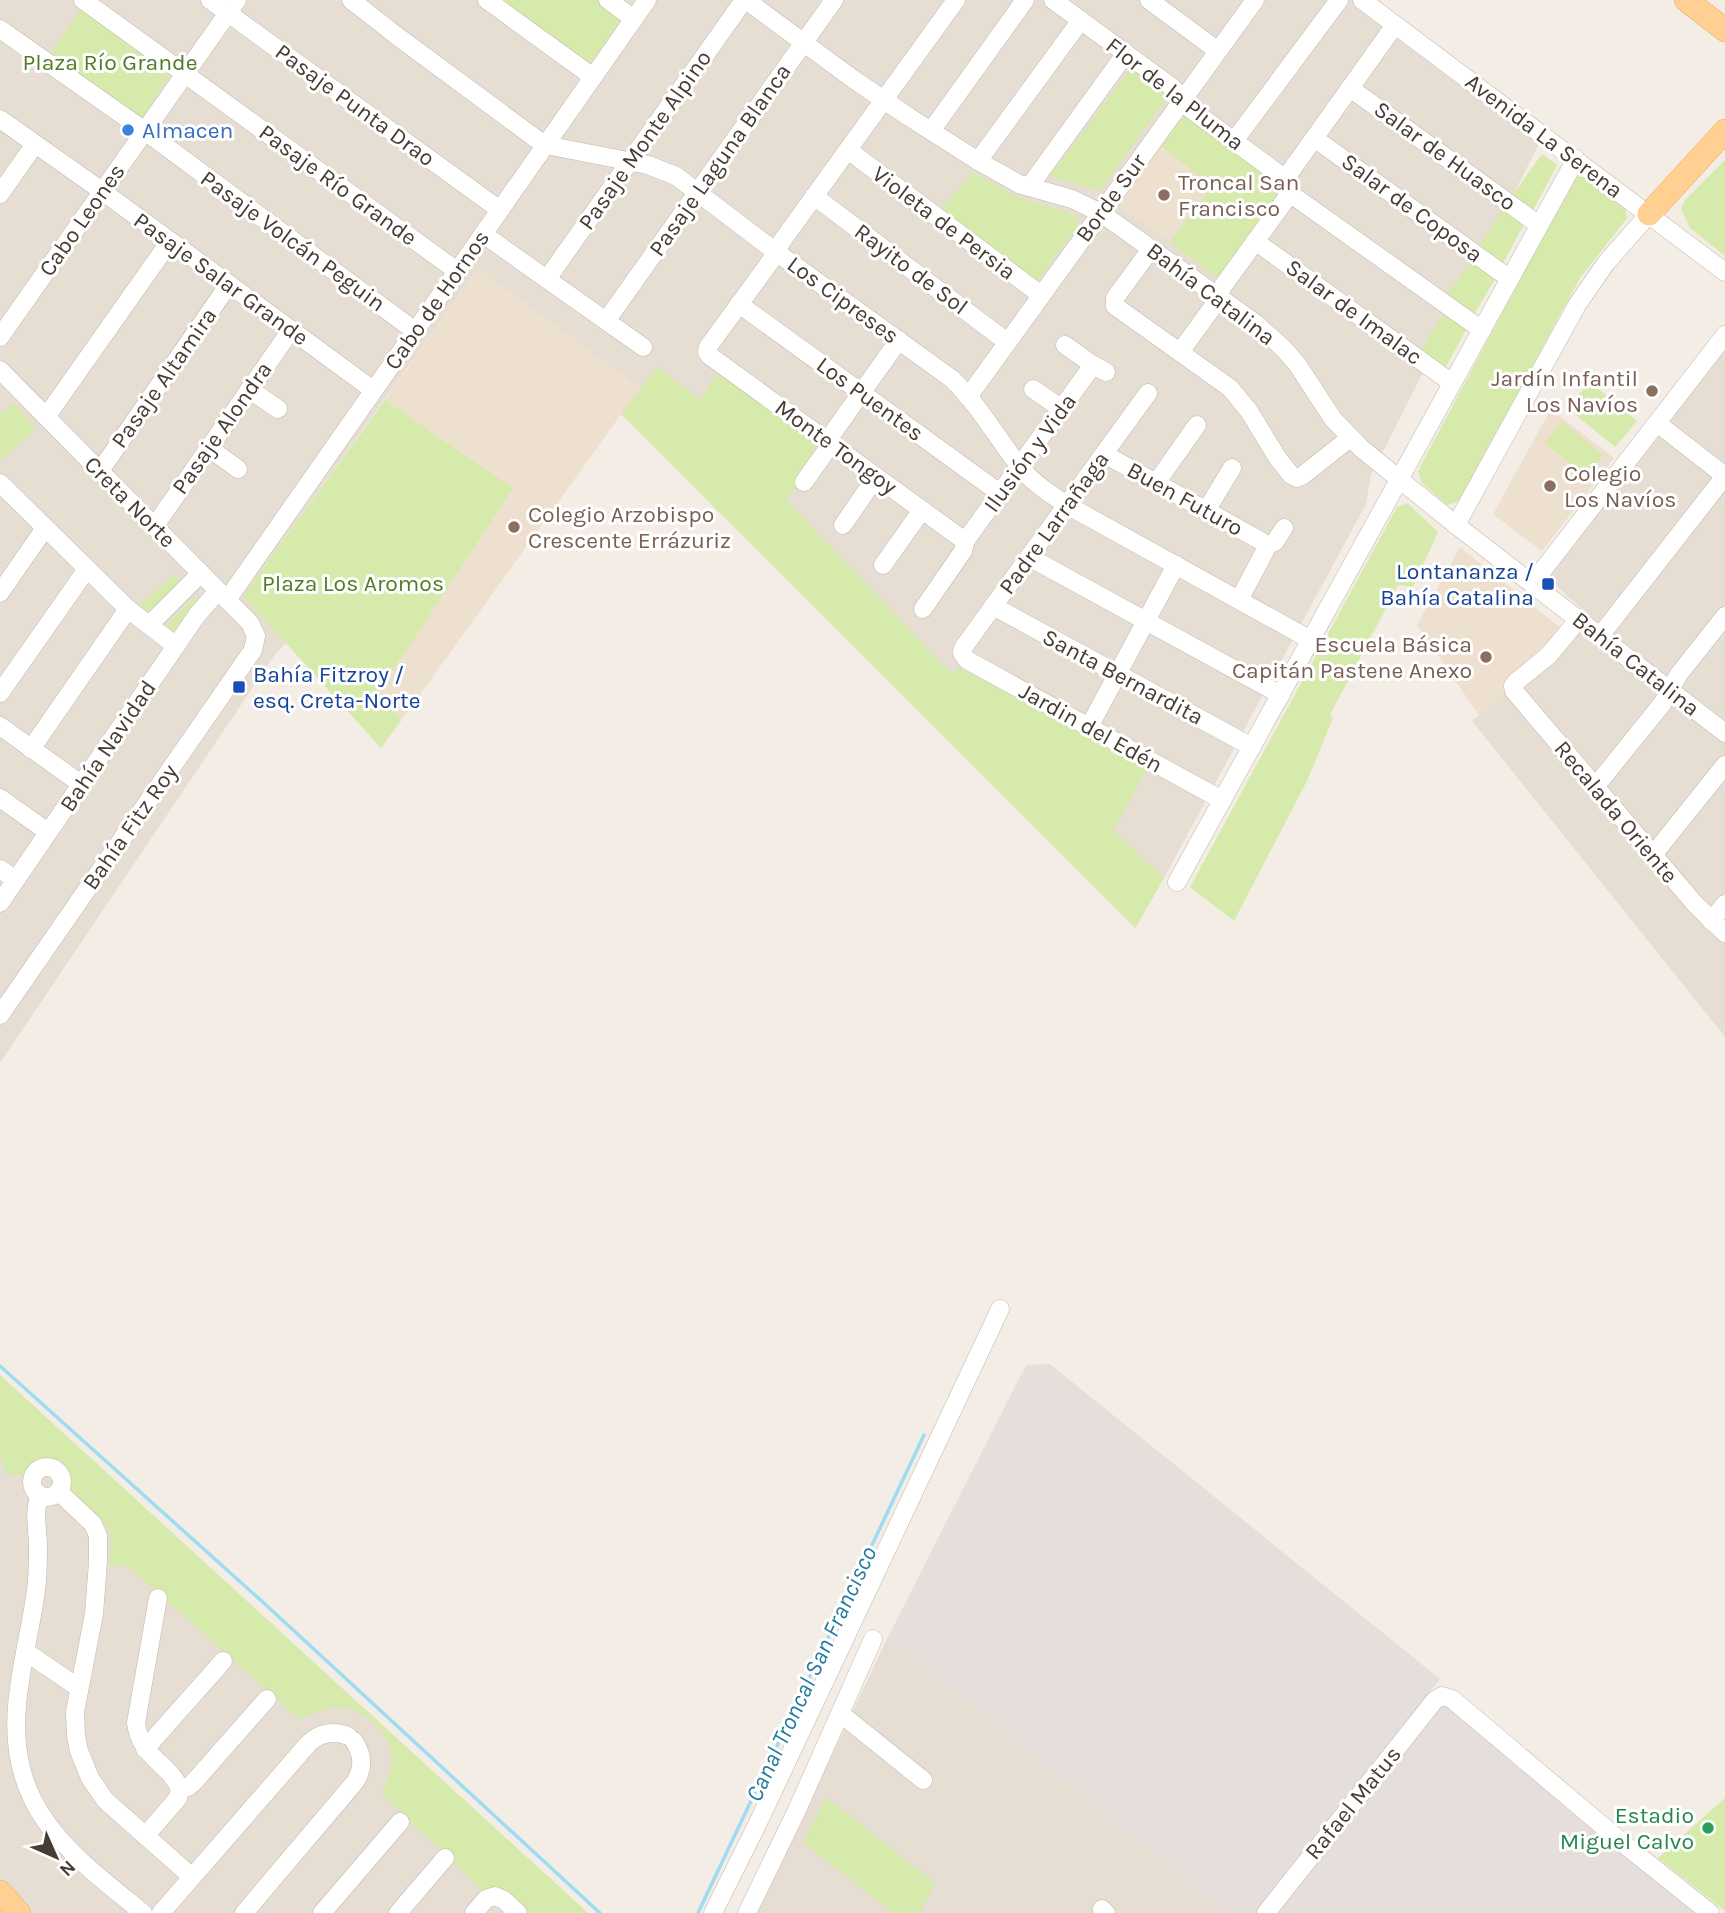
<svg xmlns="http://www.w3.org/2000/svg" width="1725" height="1913" viewBox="0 0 1725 1913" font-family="Karla,sans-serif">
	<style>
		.residential { fill: #e7ded3 }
		.industrial { fill: #e5deda }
		.education { fill: #ede0ce }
		.green { fill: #d6eaab }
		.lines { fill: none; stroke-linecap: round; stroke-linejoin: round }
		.stream { stroke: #9edcf3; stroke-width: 3.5 }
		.minor-casing { stroke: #c2b6aa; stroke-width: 19 }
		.major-casing { stroke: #e8ab5d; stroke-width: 24 }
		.minor { stroke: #fff; stroke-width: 18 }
		.major { stroke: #ffd092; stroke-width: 23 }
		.shop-dot { fill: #3f7fe0; stroke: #fff; stroke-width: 2.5 }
		.education-dot { fill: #8d6e63; stroke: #fff; stroke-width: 2.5 }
		.transit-dot { fill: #1a4fb4; stroke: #fff; stroke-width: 2.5 }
		.leisure-dot { fill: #2e9e5b; stroke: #fff; stroke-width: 2.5 }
		.labels { text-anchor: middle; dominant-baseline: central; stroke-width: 6; stroke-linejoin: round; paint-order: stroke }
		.park-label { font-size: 23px; fill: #517a25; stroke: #fff }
		.street-label { font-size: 23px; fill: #463c34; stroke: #fff }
		.shop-label { font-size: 23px; fill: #366cbe; stroke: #fff; text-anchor: start }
		.education-label { font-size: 23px; fill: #785e54; stroke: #fff; text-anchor: start }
		.transit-label { font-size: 23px; fill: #164399; stroke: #fff; text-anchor: end }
		.leisure-label { font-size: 23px; fill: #27864d; stroke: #fff; text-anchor: end }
		.water-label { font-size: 24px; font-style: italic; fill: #257b9d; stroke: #fff }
	</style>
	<rect width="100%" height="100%" fill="#f3ede5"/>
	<g class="residential">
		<path d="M0 0H1376L1547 128 1371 475 1366 504 1164 878 1135 928 621 414 640 388 478 269 244 595 286 643 274 656 0 1063Z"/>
		<path d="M1725 350V1037L1472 721 1538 664 1586 612 1546 577Z"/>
		<path d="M0 1375 371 1716 588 1913H0Z"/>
		<path d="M888 1637 1226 1913H757Z"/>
	</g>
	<path class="industrial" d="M1050 1364 1440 1679 1429 1692 1696 1913H1226L888 1637 1026 1365Z"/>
	<g class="education">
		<path d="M1160 145 1212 186 1170 242 1117 205Z"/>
		<path d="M478 269 640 388 401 721 379 692 512 488 385 400Z"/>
		<path d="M1551 409 1614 458 1542 551 1493 514Z"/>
		<path d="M1460 547 1562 629 1502 685 1507 691 1479 715 1417 625Z"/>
	</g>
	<g class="green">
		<path d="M497 0H601L624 16 589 66Z"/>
		<path d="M84 5 174 69 140 121 48 56Z"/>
		<path d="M1131 68 1168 96 1100 191 1050 176Z"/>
		<path d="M1186 112 1282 182 1284 192 1220 280 1170 242 1212 186 1160 145Z"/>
		<path d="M1542 154 1557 165 1532 212 1511 197Z"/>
		<path d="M1725 160V256L1690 228 1681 208 1685 200Z"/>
		<path d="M973 173 1021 198 1076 215 1079 224 1039 280H1030L937 213Z"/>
		<path d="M1582 173 1625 207 1627 218 1580 278 1459 501 1447 505 1422 483 1418 471 1572 182Z"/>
		<path d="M1505 207 1525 222 1501 267 1477 249Z"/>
		<path d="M1474 258 1498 274 1472 318 1445 297Z"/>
		<path d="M1446 310 1468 326 1443 372 1418 354Z"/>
		<path d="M657 367 700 399 719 372 824 449 786 500 952 674 958 667 1148 768 1113 830 1164 878 1135 928 621 414Z"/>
		<path d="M1590 382 1637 421 1615 447 1567 408Z"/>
		<path d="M385 400 513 488 379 692 401 721 381 748 243 596Z"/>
		<path d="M13 403 36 428 0 461V415Z"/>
		<path d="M1562 422 1603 455 1586 476 1545 443Z"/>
		<path d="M1407 503 1438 532 1413 587 1398 585 1330 715 1333 718 1307 781 1234 921 1190 887 1397 507Z"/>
		<path d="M174 574 179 580V583L150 612H144L138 607Z"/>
		<path d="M194 597 198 603 177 632 168 630V623Z"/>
		<path d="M0 1375 588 1913H526L501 1891 493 1888 486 1894 381 1793C387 1782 392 1771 392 1757 390 1729 359 1704 330 1708 320 1710 309 1715 299 1719L127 1565 110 1567C109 1556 112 1545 110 1534 105 1515 83 1508 73 1493 69 1487 71 1482 69 1476 62 1456 38 1466 27 1476L5 1474 0 1452Z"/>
		<path d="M826 1797 935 1883 920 1913H893L803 1842Z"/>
		<path d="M1725 1798V1911L1658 1858Z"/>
	</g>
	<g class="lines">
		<g class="stream">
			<path d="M0 1366 266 1605 600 1913"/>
			<path d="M698 1913 924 1435"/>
		</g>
		<g class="minor-casing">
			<g id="minor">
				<path d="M83 0 457 271"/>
				<path d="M210 0 500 210"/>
				<path d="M351 0 397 36 539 141 556 147 648 165 676 176 776 252 952 379C979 405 997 438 1020 467 1033 483 1050 494 1067 505L1311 640"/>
				<path d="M487 0 593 77"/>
				<path d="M608 0 634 19"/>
				<path d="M746 0 853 79 909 117 978 161 1019 184 1072 199 1101 213 1255 323 1284 349 1297 364 1333 419 1362 449 1456 525 1725 733"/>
				<path d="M956 0 782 241 770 262 708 347 707 352 710 356 962 539 966 540"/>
				<path d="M1053 0 1173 88 1189 108 1287 180 1288 192"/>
				<path d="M1149 0 1218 51"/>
				<path d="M1362 0 1725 272"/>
				<path d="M0 29 145 131 415 331"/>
				<path d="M1350 88 1539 225"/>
				<path d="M0 119 102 191 373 390"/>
				<path d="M931 131 1025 0"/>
				<path d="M1314 138 1510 279"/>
				<path d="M1234 141 1339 0"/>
				<path d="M848 150 1041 295"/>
				<path d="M978 161 1081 20"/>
				<path d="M1287 180 1290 172 1395 25"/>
				<path d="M1029 187 1126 53"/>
				<path d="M1288 192 1482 330"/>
				<path d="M0 194 35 144"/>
				<path d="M814 196 1007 342"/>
				<path d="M483 234 643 347"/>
				<path d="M1255 241 1452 383"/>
				<path d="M1151 249 1115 298V306L1230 388 1249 411 1277 457 1291 475 1297 478 1302 476 1350 438"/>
				<path d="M547 279 744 0"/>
				<path d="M739 304 1001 494"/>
				<path d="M606 321 834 0"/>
				<path d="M0 337 237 0"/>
				<path d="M1065 345 1093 365 1106 372"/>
				<path d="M1180 352 1212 308 1223 286 1286 199 1288 192"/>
				<path d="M0 370 250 623 256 636 253 650 0 1015"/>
				<path d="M249 389 278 409"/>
				<path d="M1033 389 1062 409"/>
				<path d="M1148 393 963 648 962 653 967 660 1222 800"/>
				<path d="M968 397 1255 0"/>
				<path d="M46 417 170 241"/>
				<path d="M827 441 899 340"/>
				<path d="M209 448 238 469"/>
				<path d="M1104 454 1261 541 1265 546"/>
				<path d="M100 471 229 284"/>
				<path d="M804 482 831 444"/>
				<path d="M0 483 128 609 176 646"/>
				<path d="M1156 483 1197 425"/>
				<path d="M1206 511 1232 468"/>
				<path d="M843 525 876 477"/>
				<path d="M1456 525 1577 305 1606 263 1649 214"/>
				<path d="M154 527 291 330"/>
				<path d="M966 540 1093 365"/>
				<path d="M1265 546 1275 542 1284 528"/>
				<path d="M1029 557 1281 695"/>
				<path d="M883 565 922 510"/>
				<path d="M1532 584 1725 335"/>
				<path d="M0 593 45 528"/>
				<path d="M227 600 647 0"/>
				<path d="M1239 600 1265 551V546"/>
				<path d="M993 606 1252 747"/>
				<path d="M923 609 963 551 966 540"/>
				<path d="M1578 620 1549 655 1516 682 1513 686 1514 691 1695 904 1725 933"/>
				<path d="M149 625 201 573"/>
				<path d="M1600 636 1725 476 1657 423"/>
				<path d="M0 693 87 569"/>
				<path d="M0 726 81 784"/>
				<path d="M1089 727 1176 565"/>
				<path d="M31 749 128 609"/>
				<path d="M1595 787 1662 704 1679 674 1725 616"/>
				<path d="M0 798 48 832"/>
				<path d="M1653 855 1725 765"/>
				<path d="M0 869 16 880"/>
				<path d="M1177 882 1576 159"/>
				<path d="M0 903 197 615 218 591"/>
				<path d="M1711 921 1725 904"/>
				<circle cx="47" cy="1482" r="15"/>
				<path d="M59 1492 93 1524 98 1536V1562L94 1614 75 1712 76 1736 79 1751 90 1778 105 1800 192 1877"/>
				<path d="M40 1495C33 1511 38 1530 38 1548 38 1562 38 1576 36 1590 31 1629 20 1667 17 1706 8 1811 71 1854 143 1913"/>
				<path d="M26 1652 79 1688"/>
				<path d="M841 1714 923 1780"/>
				<path d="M145 1749 223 1661"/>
				<path d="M180 1789 188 1787 193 1783 267 1699"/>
				<path d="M145 1836 178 1798 180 1789C169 1763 141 1759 136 1723L158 1598"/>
				<path d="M1102 1909 1106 1913"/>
				<path d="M161 1913 308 1744C319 1733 333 1730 348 1736"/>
				<path d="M244 1913 355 1782C364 1768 363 1755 354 1741"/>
				<path d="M322 1913 400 1822"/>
				<path d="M398 1913 445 1858"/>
				<path d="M474 1913 486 1899 495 1896 504 1900 518 1913"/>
				<path d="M713 1913 756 1827 1000 1309"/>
				<path d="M747 1913 797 1810 873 1639"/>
				<path d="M1266 1913 1435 1700 1442 1696 1452 1699 1630 1849 1710 1913"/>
			</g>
		</g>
		<g class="major-casing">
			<g id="major">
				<path d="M1686 0 1725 30"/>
				<path d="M1649 214 1725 131"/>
				<path d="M0 1892 19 1913"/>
			</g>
		</g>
		<use href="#minor" class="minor"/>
		<use href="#major" class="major"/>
	</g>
	<circle class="shop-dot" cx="128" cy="130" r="7"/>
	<g class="education-dot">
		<circle cx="1164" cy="195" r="7"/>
		<circle cx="1652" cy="391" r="7"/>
		<circle cx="1550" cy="486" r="7"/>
		<circle cx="514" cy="527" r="7"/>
		<circle cx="1486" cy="657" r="7"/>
	</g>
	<g class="transit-dot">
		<rect x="1541" y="577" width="14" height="14" rx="3.5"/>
		<rect x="232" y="680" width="14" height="14" rx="3.5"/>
	</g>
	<circle class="leisure-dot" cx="1708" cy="1828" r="7"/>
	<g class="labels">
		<g class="park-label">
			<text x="110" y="62">Plaza Río Grande</text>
			<text x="353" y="583">Plaza Los Aromos</text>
		</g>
		<g class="street-label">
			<text transform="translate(1175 94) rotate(38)">Flor de la Pluma</text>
			<text transform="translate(355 105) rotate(36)">Pasaje Punta Drao</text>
			<text transform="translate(1544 136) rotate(37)">Avenida La Serena</text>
			<text transform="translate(645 140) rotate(-55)">Pasaje Monte Alpino</text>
			<text transform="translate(1445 156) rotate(36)">Salar de Huasco</text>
			<text transform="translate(720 160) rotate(-55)">Pasaje Laguna Blanca</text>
			<text transform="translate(338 185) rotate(36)">Pasaje Río Grande</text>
			<text transform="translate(1111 198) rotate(-54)">Borde Sur</text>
			<text transform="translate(1412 208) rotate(36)">Salar de Coposa</text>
			<text transform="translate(82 220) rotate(-55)">Cabo Leones</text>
			<text transform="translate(944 223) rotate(37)">Violeta de Persia</text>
			<text transform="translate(293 241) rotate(36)">Pasaje Volcán Peguin</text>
			<text transform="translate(911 269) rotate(37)">Rayito de Sol</text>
			<text transform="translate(221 279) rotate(36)">Pasaje Salar Grande</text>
			<text transform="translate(1211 294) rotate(37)">Bahía Catalina</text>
			<text transform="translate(437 300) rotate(-55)">Cabo de Hornos</text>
			<text transform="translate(843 300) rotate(36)">Los Cipreses</text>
			<text transform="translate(1354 312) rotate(36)">Salar de Imalac</text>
			<text transform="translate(164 378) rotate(-55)">Pasaje Altamira</text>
			<text transform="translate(870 399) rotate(36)">Los Puentes</text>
			<text transform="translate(222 428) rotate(-55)">Pasaje Alondra</text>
			<text transform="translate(836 447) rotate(36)">Monte Tongoy</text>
			<text transform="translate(1030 453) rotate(-54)">Ilusión y Vida</text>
			<text transform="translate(1185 499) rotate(29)">Buen Futuro</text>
			<text transform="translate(130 502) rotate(45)">Creta Norte</text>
			<text transform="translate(1054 523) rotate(-54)">Padre Larrañaga</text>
			<text transform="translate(1636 664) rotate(38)">Bahía Catalina</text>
			<text transform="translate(1123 677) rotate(28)">Santa Bernardita</text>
			<text transform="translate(1091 728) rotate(29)">Jardin del Edén</text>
			<text transform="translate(108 746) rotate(-56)">Bahía Navidad</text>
			<text transform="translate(1616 812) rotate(50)">Recalada Oriente</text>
			<text transform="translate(130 827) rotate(-55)">Bahía Fitz Roy</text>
			<text transform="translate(1353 1803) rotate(-51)">Rafael Matus</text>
		</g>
		<g class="shop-label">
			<text x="142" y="130">Almacen</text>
		</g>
		<g class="education-label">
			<text x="1178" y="182">Troncal San<tspan x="1178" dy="26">Francisco</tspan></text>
			<text x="1638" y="378" text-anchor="end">Jardín Infantil<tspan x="1638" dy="26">Los Navíos</tspan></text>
			<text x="1564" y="473">Colegio<tspan x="1564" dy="26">Los Navíos</tspan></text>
			<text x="528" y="514">Colegio Arzobispo<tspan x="528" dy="26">Crescente Errázuriz</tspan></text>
			<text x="1472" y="644" text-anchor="end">Escuela Básica<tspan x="1472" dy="26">Capitán Pastene Anexo</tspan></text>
		</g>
		<g class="transit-label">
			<text x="1534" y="571">Lontananza /<tspan x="1534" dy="26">Bahía Catalina</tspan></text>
			<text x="253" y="674" text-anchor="start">Bahía Fitzroy /<tspan x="253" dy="26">esq. Creta-Norte</tspan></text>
		</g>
		<g class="leisure-label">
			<text x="1694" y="1815">Estadio<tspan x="1694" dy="26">Miguel Calvo</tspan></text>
		</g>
		<g class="water-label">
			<text transform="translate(811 1674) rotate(-65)">Canal Troncal San Francisco</text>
		</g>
	</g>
	<g transform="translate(56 1857) rotate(135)" stroke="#ffffff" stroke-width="5" paint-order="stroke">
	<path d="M0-5L12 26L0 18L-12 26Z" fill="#463c34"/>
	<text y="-10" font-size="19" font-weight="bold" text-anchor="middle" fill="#463c34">N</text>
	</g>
</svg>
